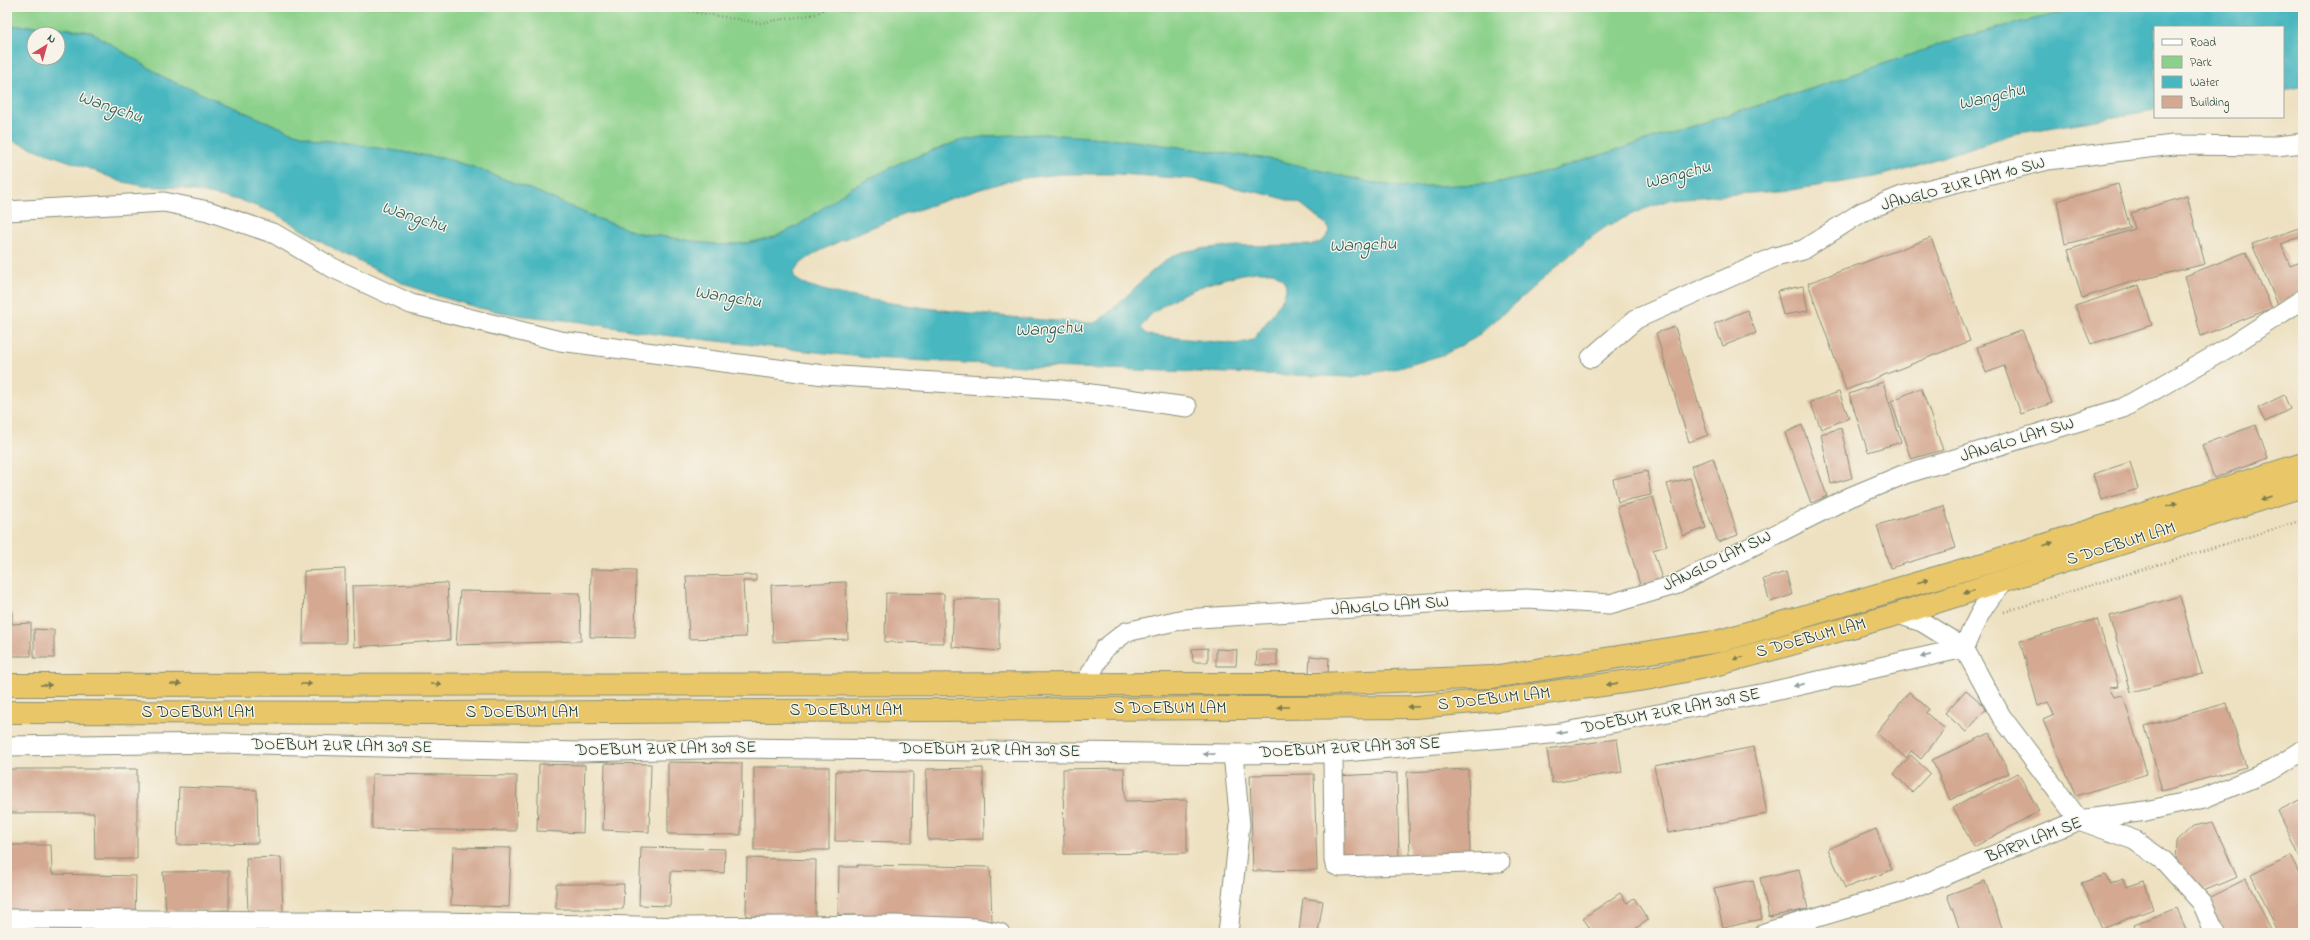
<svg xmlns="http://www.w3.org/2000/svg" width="2310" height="940" viewBox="0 0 2310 940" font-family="'Indie Flower',sans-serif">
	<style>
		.green { fill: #8cd18b; stroke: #568760 }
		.water { fill: #48b7c0; stroke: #347a7a; fill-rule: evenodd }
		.building { fill: #d4a891 }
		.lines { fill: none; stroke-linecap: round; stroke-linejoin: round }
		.minor-casing { stroke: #868f7a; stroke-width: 21 }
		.highway-casing { stroke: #868f7a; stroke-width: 24 }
		.path { stroke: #868f7a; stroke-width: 2.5; stroke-dasharray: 1 3; stroke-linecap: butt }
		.minor { stroke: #fff; stroke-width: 19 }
		.highway { stroke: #e9c769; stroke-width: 22 }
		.oneway { fill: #7a7b4c }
		.oneway2 { fill: #8f9e9a }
		.labels { text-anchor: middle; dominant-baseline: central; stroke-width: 3; stroke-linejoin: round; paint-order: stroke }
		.street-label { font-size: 17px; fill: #1f3d34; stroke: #f7f3e8 }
		.water-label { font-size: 18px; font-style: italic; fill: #295c57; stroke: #f7f3e8 }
	</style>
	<rect width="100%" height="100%" fill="#f7f3e8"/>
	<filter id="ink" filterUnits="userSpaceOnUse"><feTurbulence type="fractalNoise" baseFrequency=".025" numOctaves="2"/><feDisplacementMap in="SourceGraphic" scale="8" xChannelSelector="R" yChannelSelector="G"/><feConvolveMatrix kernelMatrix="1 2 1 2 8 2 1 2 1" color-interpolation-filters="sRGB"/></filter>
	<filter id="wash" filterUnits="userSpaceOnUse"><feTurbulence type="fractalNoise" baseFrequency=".012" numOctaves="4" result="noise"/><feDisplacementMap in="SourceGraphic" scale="16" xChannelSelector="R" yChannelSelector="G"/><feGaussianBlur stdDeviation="0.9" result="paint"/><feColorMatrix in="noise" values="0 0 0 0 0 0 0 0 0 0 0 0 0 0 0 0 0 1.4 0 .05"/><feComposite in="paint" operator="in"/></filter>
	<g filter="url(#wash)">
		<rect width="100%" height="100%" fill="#eee1c1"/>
		<path class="green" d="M7 7H2090L2017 23 1953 40 1814 88 1534 176 1488 184 1402 187 1368 182 1276 160 1118 139 1044 134 988 136 959 141 900 163 851 188 799 225 775 237 747 243 720 245 638 233 596 218 540 193 470 166 446 159 341 142 319 140 291 132 167 79 91 32 47 26H7Z"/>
		<path class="water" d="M2088 7H2303V86L2283 91V27H2155V110L2013 134 1909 168 1875 177 1791 190 1672 199 1639 211 1607 226 1586 241 1475 338 1445 354 1403 367 1351 377 1044 367 870 358 654 334 581 322 517 315 479 308 431 294 402 283 340 252 274 213 243 201 180 188 143 186 119 181 93 170 7 139V26H47L91 32 167 79 291 132 319 140 341 142 446 159 470 166 540 193 596 218 638 233 720 245 747 243 775 237 799 225 851 188 900 163 959 141 988 136 1044 134 1118 139 1276 160 1368 182 1402 187 1488 184 1534 176 1814 88 1953 40 2017 23ZM34 34H58V58H34ZM1061 174H1118L1193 179 1270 195 1301 204 1327 225 1330 231C1326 240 1320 243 1312 245 1284 246 1195 243 1173 256 1144 273 1124 304 1095 323 1060 323 802 301 794 276 785 250 984 186 1010 181 1027 177 1044 176 1061 174ZM1255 272H1273C1279 275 1287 281 1286 289 1284 301 1261 329 1253 340L1236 344 1148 335 1141 328C1155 298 1224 276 1255 272Z"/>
		<g id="blocks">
			<g class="building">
				<path d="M2118 184 2130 228 2065 244 2057 201Z"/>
				<path d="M2187 196 2205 264 2128 283 2082 298 2068 250 2135 229 2131 213Z"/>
				<path d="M2303 227V236L2281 244 2290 266 2303 261V289L2278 305 2252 244Z"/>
				<path d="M1931 238 1970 341 1846 390 1808 283Z"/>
				<path d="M2246 252 2272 308 2201 336 2185 276Z"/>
				<path d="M2139 285 2152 325 2091 344 2075 306Z"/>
				<path d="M1803 286 1808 311 1783 315 1777 291Z"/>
				<path d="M1747 310 1756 333 1723 346 1714 324Z"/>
				<path d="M1675 327 1708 435 1689 442 1656 333Z"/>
				<path d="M2022 330 2052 403 2021 414 2004 366 1986 373 1977 347Z"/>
				<path d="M1883 382 1901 442 1868 452 1849 394Z"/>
				<path d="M1921 388 1943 450 1911 459 1891 401Z"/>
				<path d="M1839 392 1849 418 1821 429 1810 402Z"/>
				<path d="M2284 395 2290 409 2265 422 2258 408Z"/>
				<path d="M1802 425 1827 496 1811 503 1785 433Z"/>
				<path d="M2256 425 2268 458 2214 478 2202 445Z"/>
				<path d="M1841 428 1852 478 1831 484 1821 434Z"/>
				<path d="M1713 458 1738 535 1718 542 1691 466Z"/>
				<path d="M2130 462 2138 489 2101 500 2093 474Z"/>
				<path d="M1647 471 1651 495 1618 502 1613 479Z"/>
				<path d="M1690 478 1706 528 1683 536 1667 484Z"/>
				<path d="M1653 497 1667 546 1653 550 1662 579 1640 585 1617 507Z"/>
				<path d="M1944 506 1956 548 1890 568 1877 525Z"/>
				<path d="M345 569 346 643H303L304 571Z"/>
				<path d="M591 569 636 570 635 638 590 637Z"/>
				<path d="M1786 572 1792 595 1770 602 1763 579Z"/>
				<path d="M756 575V581H743L746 637 689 639 686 576Z"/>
				<path d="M846 582 848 639 773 642 771 585Z"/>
				<path d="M447 583 450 640 354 647 352 586Z"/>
				<path d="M460 591 580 593 581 641 456 645Z"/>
				<path d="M886 593 944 594V643L885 642Z"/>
				<path d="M2180 596 2202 674 2131 692 2110 616Z"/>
				<path d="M954 599H999V651L952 647Z"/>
				<path d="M7 612H12V624L31 623V656H7Z"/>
				<path d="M2097 619 2119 687 2109 688 2114 697 2123 695 2147 774 2076 796 2043 720 2054 715 2048 702 2038 706 2020 641Z"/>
				<path d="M34 629 54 630V658H34Z"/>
				<path d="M1208 648V662H1193L1192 649Z"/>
				<path d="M1216 649 1237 650 1236 666H1216Z"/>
				<path d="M1257 650H1277V666L1256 665Z"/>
				<path d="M1310 656 1329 658 1328 675 1309 673Z"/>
				<path d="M1966 690 1987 708 1966 732 1945 713Z"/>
				<path d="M1909 692 1929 709 1926 713 1945 729 1921 759 1911 751 1906 758 1876 733Z"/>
				<path d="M2227 703 2246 767 2162 791 2145 726Z"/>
				<path d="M1990 733 2009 773 1950 800 1932 760Z"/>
				<path d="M1617 739 1622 772 1552 783 1547 749Z"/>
				<path d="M1754 747 1767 814 1668 833 1654 766Z"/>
				<path d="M1911 755 1930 773 1912 792 1894 774Z"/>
				<path d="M668 762 742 763 741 835 668 834Z"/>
				<path d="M605 763 651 764 649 832 603 830Z"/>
				<path d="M539 764 585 765 583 833 537 831Z"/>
				<rect x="754" y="767" width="75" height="83"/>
				<path d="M983 768 984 839 928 840 926 769Z"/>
				<path d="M1124 768 1125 801 1187 800V853L1064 854 1063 769Z"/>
				<path d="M7 769H137V859H95L94 813H7Z"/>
				<path d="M1468 769 1470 854 1410 855 1407 772Z"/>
				<path d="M836 771 913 772 912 842 835 841Z"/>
				<path d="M1397 773 1399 858 1338 859 1336 776Z"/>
				<path d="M2018 773 2039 811 1974 847 1953 808Z"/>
				<path d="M372 774 517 776 516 831 372 829Z"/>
				<path d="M1314 774 1317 870 1253 871 1250 775Z"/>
				<path d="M179 787 257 790 258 843 177 845Z"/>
				<path d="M2303 798V856L2300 857 2278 811Z"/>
				<path d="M2213 822 2237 877 2201 892 2176 862 2177 841 2193 826Z"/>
				<path d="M1876 829 1892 870 1845 888 1828 849Z"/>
				<path d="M7 845H51L52 874 136 876 135 917H7Z"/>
				<path d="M453 847 511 848 509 907 451 905Z"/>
				<path d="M641 847 725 849 724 873 671 871 670 906 639 905Z"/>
				<path d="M2290 856 2303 881V927L2290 933H2279L2251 875Z"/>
				<path d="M281 857 283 913H248L246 858Z"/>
				<path d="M747 858 816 860 815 917 746 916Z"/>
				<path d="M857 865 990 867 992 921 856 919V915H838L839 867H857Z"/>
				<path d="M1799 869 1808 909 1769 917 1760 878Z"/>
				<path d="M229 871V910L166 911 163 872Z"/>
				<path d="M2105 875 2110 884 2123 879 2126 887 2144 881 2153 909 2102 929 2081 883Z"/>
				<path d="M2246 879 2273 933H2223L2206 899Z"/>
				<path d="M1753 880 1762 919 1723 928 1714 888Z"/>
				<path d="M1985 881 2004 933H1961L1947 895Z"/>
				<path d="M556 884H624L623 909H556Z"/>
				<path d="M1620 893 1627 903 1634 898 1648 920 1629 933H1593L1583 918Z"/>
				<path d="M1303 898 1323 901 1318 933 1299 932Z"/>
				<path d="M2177 908 2187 933H2138L2134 924Z"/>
			</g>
		</g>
	</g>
	<g filter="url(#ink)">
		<use href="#blocks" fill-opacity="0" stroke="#868f7a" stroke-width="1"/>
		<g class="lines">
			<g class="minor-casing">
				<g id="minor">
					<path d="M7 211 164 202 208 211 275 234 333 268 411 304 560 341 824 375 1061 390 1187 407"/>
					<path d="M1591 358 1636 319 1775 257 1803 250 1862 212 1902 196 2048 160 2173 145 2276 146 2303 143"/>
					<path d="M1898 614 1922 622 1964 648 2001 716 2079 820 2134 840 2164 861 2202 903 2215 933"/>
					<path d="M1964 648C1976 619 1984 603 2005 580"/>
					<path d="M1085 684 1104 649 1126 632 1184 619 1446 602 1527 599 1610 604 1675 585 1850 497 1905 474 2123 408 2228 348 2303 299"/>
					<path d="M7 746 223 743 580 752 741 748 1233 754 1333 753 1561 733 1770 692 1964 648"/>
					<path d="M1333 753 1334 860 1335 865 1340 867 1500 862"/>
					<path d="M7 919 440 922 687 927 894 925 975 928 1000 933"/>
					<path d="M1228 933 1240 824 1233 754"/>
					<path d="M1764 933 1912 889 2079 820 2146 811 2204 798 2272 770 2303 750"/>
				</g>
			</g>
			<g class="highway-casing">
				<g id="highway">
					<path d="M7 685 1318 684 1492 677 1720 641 1990 562 2303 464"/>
					<path d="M7 712 452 713 1415 707 1498 700 1651 678 1723 663 1898 614 2303 486"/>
				</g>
			</g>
			<g class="path">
				<path d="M665 7 759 23 816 14 827 7"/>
				<path d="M1220 7H1231"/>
				<path d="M2004 612 2303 520"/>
			</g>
			<use href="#minor" class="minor"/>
			<use href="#highway" class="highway"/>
		</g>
		<defs><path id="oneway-solid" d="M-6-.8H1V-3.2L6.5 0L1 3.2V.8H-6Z"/></defs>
		<g class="oneway">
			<use href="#oneway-solid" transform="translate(2266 498) rotate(161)"/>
			<use href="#oneway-solid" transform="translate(2172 505) rotate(-18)"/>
			<use href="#oneway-solid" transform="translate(2048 544) rotate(-18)"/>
			<use href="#oneway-solid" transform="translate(1923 581) rotate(-16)"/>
			<use href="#oneway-solid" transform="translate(1969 592) rotate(162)"/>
			<use href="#oneway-solid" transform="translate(1739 658) rotate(165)"/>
			<use href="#oneway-solid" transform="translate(176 684)"/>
			<use href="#oneway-solid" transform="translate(306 684)"/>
			<use href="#oneway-solid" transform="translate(436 684)"/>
			<use href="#oneway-solid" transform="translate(1612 684) rotate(172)"/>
			<use href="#oneway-solid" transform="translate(46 685)"/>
			<use href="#oneway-solid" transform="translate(1283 707) rotate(180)"/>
			<use href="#oneway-solid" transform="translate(1413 707) rotate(178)"/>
		</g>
		<g class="oneway2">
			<use href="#oneway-solid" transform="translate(1926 656) rotate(167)"/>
			<use href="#oneway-solid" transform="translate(1799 685) rotate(167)"/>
			<use href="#oneway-solid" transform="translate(1562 732) rotate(172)"/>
			<use href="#oneway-solid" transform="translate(1209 754) rotate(-179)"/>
		</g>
	</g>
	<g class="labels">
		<g class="street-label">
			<text transform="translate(1963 184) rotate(-15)">JANGLO ZUR LAM 10 SW</text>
			<text transform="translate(2017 440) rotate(-17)">JANGLO LAM SW</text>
			<text transform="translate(2121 544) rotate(-17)">S DOEBUM LAM</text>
			<text transform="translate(1717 561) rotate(-26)">JANGLO LAM SW</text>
			<text transform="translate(1390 606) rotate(-4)">JANGLO LAM SW</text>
			<text transform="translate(1811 638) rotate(-15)">S DOEBUM LAM</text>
			<text transform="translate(1494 699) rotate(-6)">S DOEBUM LAM</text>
			<text x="1170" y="708">S DOEBUM LAM</text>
			<text x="846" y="710">S DOEBUM LAM</text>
			<text transform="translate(1671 711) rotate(-11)">DOEBUM ZUR LAM 309 SE</text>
			<text x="198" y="712">S DOEBUM LAM</text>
			<text x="522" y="712">S DOEBUM LAM</text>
			<text transform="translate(342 746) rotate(1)">DOEBUM ZUR LAM 309 SE</text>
			<text transform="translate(1350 748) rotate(-3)">DOEBUM ZUR LAM 309 SE</text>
			<text transform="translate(666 749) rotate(-1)">DOEBUM ZUR LAM 309 SE</text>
			<text transform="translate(990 750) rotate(1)">DOEBUM ZUR LAM 309 SE</text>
			<text transform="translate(2034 840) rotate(-21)">BARPI LAM SE</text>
		</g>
		<g class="water-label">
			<text transform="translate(1992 98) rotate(-13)">Wangchu</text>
			<text transform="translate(110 108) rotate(19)">Wangchu</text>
			<text transform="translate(1678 176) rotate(-15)">Wangchu</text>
			<text transform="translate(414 218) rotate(18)">Wangchu</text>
			<text transform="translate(1363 246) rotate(-2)">Wangchu</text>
			<text transform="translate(728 298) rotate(9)">Wangchu</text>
			<text transform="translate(1049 330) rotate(-3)">Wangchu</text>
		</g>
	</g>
	<rect width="2310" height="940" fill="none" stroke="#f7f3e8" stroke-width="24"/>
	<rect x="2154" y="26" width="130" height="92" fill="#f7f3e8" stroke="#a1aaa0"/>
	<rect x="2162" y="39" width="20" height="6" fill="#ffffff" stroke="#a1aaa0"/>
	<text x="2190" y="46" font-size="12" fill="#1f3d34">Road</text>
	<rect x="2162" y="56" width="20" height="12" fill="#8cd18b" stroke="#a1aaa0"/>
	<text x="2190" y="66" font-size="12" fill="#1f3d34">Park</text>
	<rect x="2162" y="76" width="20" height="12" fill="#48b7c0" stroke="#a1aaa0"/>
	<text x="2190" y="86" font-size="12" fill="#1f3d34">Water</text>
	<rect x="2162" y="96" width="20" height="12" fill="#d4a891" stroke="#a1aaa0"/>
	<text x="2190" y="106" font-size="12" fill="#1f3d34">Building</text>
	<g transform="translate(46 46) rotate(37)"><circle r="19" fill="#f7f3e8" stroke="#a1aaa0"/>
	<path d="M0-3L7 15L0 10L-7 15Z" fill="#d1495b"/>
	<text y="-6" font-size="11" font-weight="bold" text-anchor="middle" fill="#1f3d34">N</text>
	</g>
</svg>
